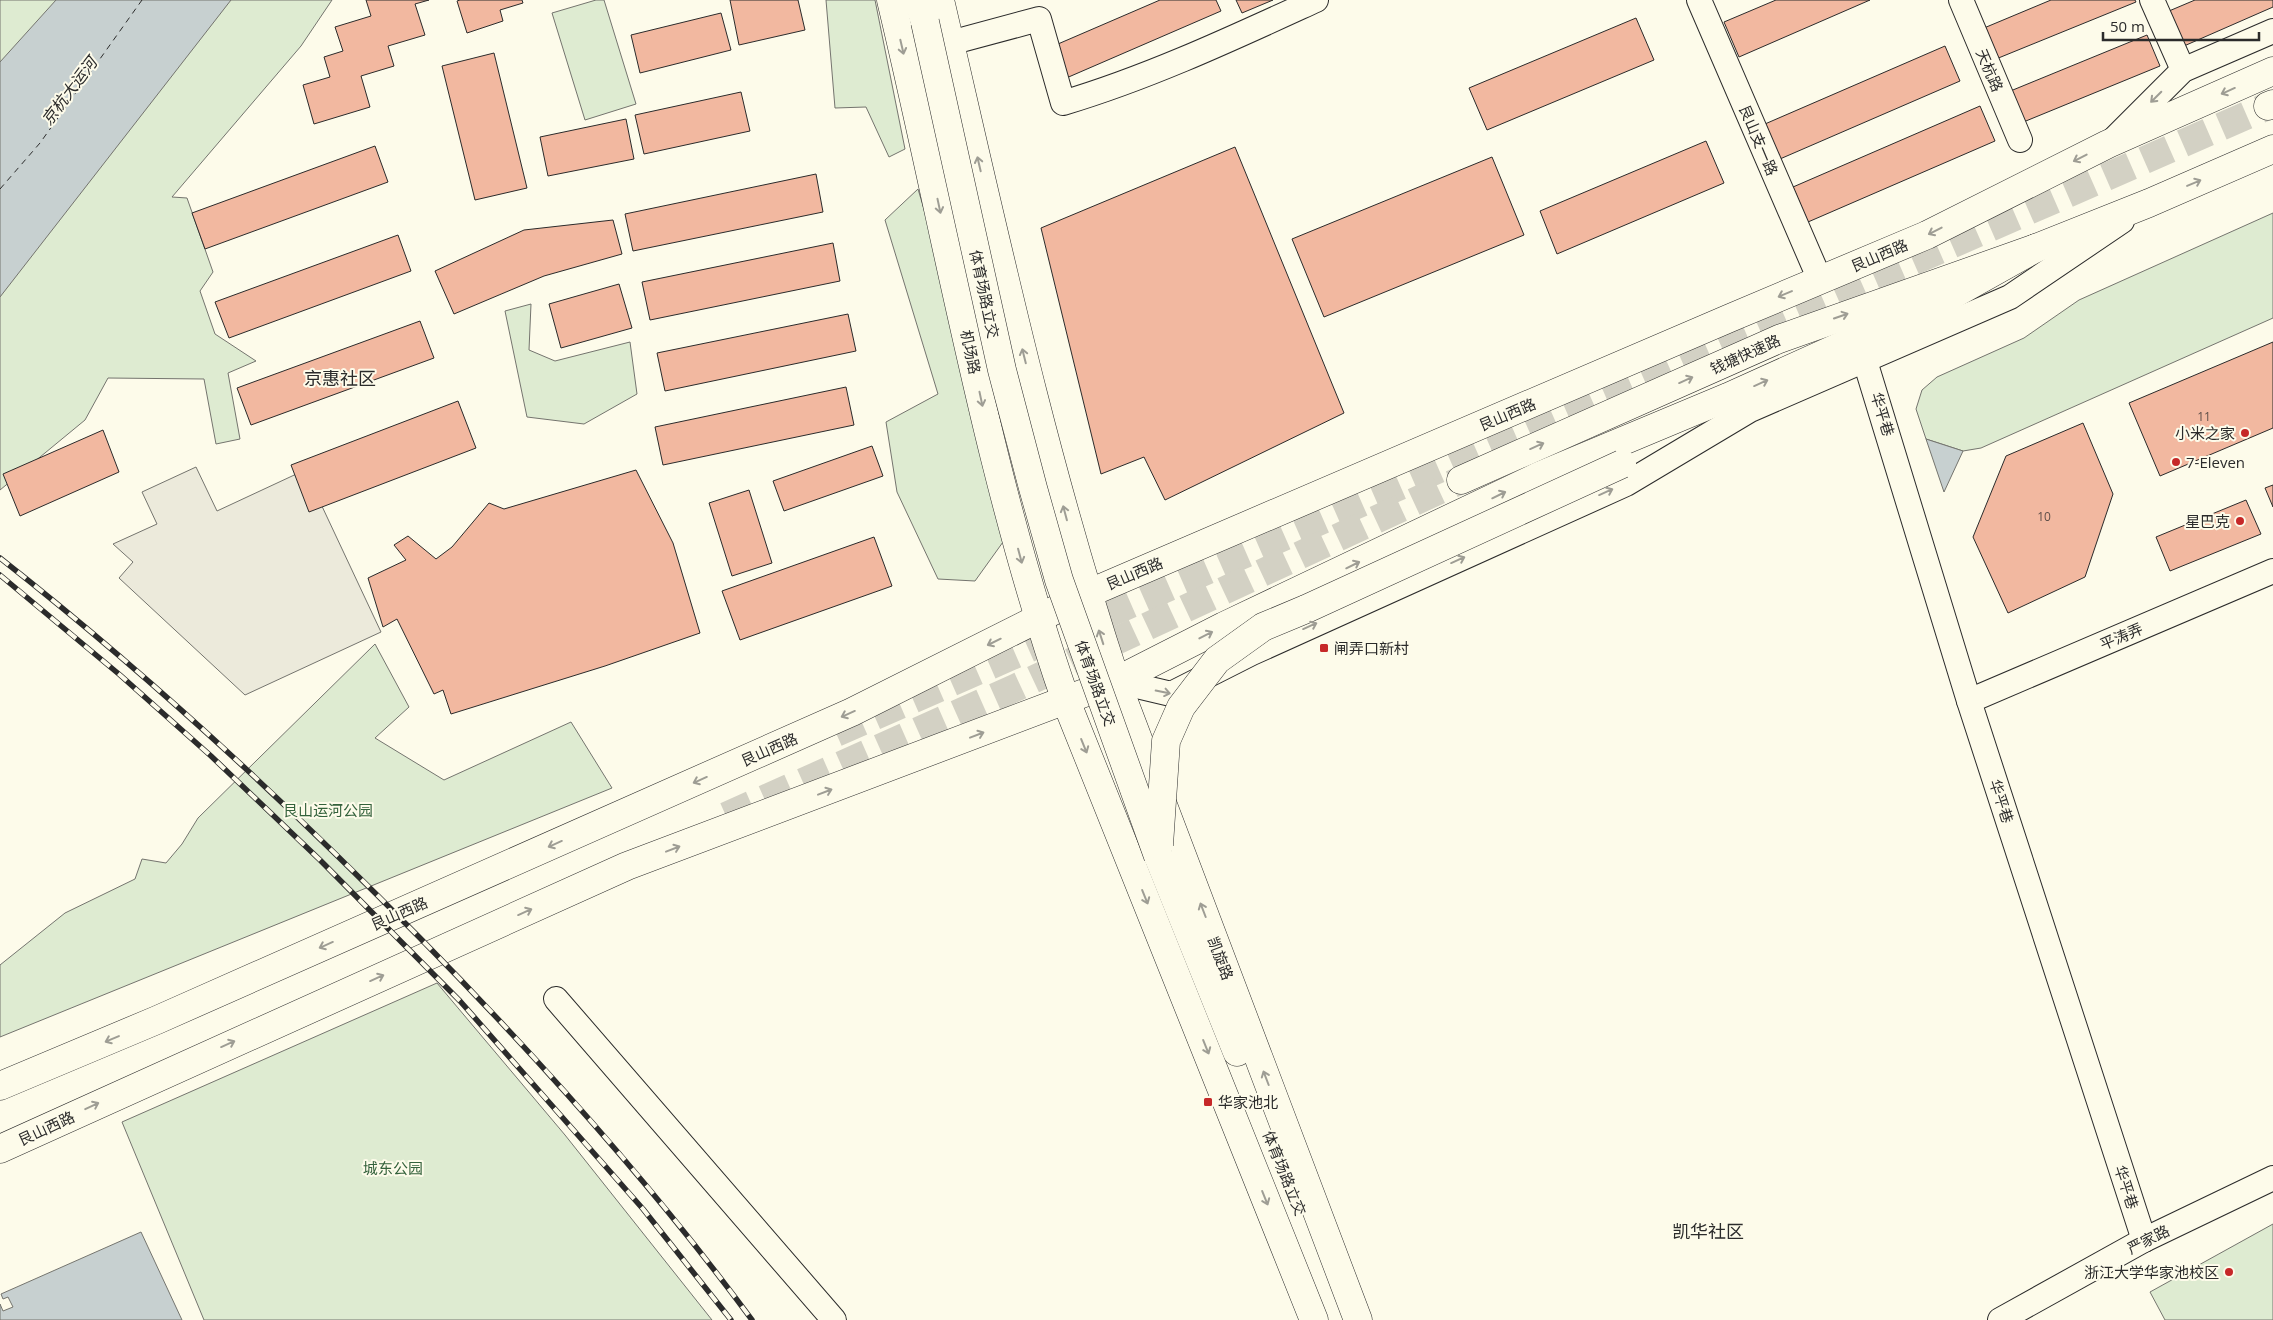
<svg xmlns="http://www.w3.org/2000/svg" width="2273" height="1320" viewBox="0 0 2273 1320" font-family="'Open Sans','Noto Sans SC',sans-serif">
	<style>
		.green { fill: #deebd1; stroke: #74746e }
		.parking { fill: #eceadb; stroke: #74746e }
		.water { fill: #c7d0d0; stroke: #74746e }
		.lines { fill: none; stroke-linecap: round; stroke-linejoin: round }
		.ferry { stroke: #2b2b2b; stroke-width: 1; stroke-dasharray: 6 5; stroke-linecap: butt }
		.building { fill: #f2b8a0; stroke: #2b2b2b }
		.highway-tunnel { stroke: #d3d1c4; stroke-width: 28; stroke-dasharray: 28 14; stroke-linecap: butt }
		.minor-casing { stroke: #2b2b2b; stroke-width: 26 }
		.major-casing { stroke: #2b2b2b; stroke-width: 29 }
		.highway-casing { stroke: #2b2b2b; stroke-width: 29 }
		.minor { stroke: #fdfbea; stroke-width: 24 }
		.major { stroke: #fdfbea; stroke-width: 28 }
		.highway { stroke: #fdfbea; stroke-width: 28 }
		.rail-casing { stroke: #2b2b2b; stroke-width: 5.5 }
		.rail { stroke: #fdfbea; stroke-width: 4; stroke-dasharray: 11; stroke-linecap: butt }
		.major-bridge-casing { stroke: #2b2b2b; stroke-width: 29; stroke-linecap: butt }
		.major-bridge { stroke: #fdfbea; stroke-width: 28 }
		.oneway { stroke: #9e9d94 }
		.poi-dot { fill: #c62828; stroke: #fdfbea; stroke-width: 2 }
		.labels { text-anchor: middle; dominant-baseline: central; stroke-width: 4; stroke-linejoin: round; paint-order: stroke }
		.number-label { font-size: 12px; fill: #5d4e48 }
		.street-label { font-size: 15px; fill: #2b2b2b; stroke: #fdfbea }
		.poi-label { font-size: 15px; fill: #2b2b2b; stroke: #fdfbea; text-anchor: end }
		.park-label { font-size: 15px; fill: #34623c; stroke: #fdfbea }
		.water-label { font-size: 16px; font-style: italic; fill: #2b2b2b; stroke: #fdfbea }
		.quarter-label { font-size: 18px; fill: #2b2b2b; stroke: #fdfbea }
	</style>
	<rect width="100%" height="100%" fill="#fdfbea"/>
	<g class="green">
		<path d="M0 0H332L301 46 172 197 187 198 213 272 200 291 215 334 256 361 228 373 240 439 216 444 204 379 108 378 85 420 0 490Z"/>
		<path d="M596 0H604L636 104 585 120 552 13Z"/>
		<path d="M826 0H875L905 149 889 157 866 107 835 108Z"/>
		<path d="M918 189 936 250 1003 542 975 581 938 579 897 492 886 422 938 394 885 220Z"/>
		<path d="M2273 213V318L1981 448 1963 451 1926 439 1916 409 1922 390 1937 377 2024 338 2079 300Z"/>
		<path d="M531 304 529 350 555 361 630 342 637 394 584 424 527 417 505 311Z"/>
		<path d="M375 644 409 707 375 738 444 780 571 722 612 788 0 1037V965L65 913 135 879 142 859 166 863 182 844 198 818Z"/>
		<path d="M437 983 565 1135 712 1320H204L122 1122Z"/>
		<path d="M2273 1224V1320H2165L2150 1292Z"/>
	</g>
	<path class="parking" d="M196 467 217 511 305 470 381 632 245 695 119 578 133 562 113 544 157 524 142 492Z"/>
	<g class="water">
		<path d="M56 0H231L0 297V62Z"/>
		<path d="M1926 439 1963 451 1944 492Z"/>
		<path d="M141 1232 182 1320H0V1304L3 1311 13 1307 8 1297 3 1299 1 1294Z"/>
	</g>
	<g class="lines">
		<path class="ferry" d="M0 189 40 143 142 0"/>
	</g>
	<g class="building">
		<path d="M366 0H429L415 4 425 35 388 46 394 66 361 76 370 107 314 124 303 85 330 77 324 57 343 51 335 27 371 16Z"/>
		<path d="M460 0H522L523 3 500 10 503 21 467 33 457 1Z"/>
		<path d="M730 0H798L805 30 739 45Z"/>
		<path d="M1160 0H1216L1221 11 1064 79 1051 47Z"/>
		<path d="M1236 0H1273L1242 13Z"/>
		<path d="M1776 0H1870L1739 57 1724 22Z"/>
		<path d="M2051 0H2135L2136 2 1996 59 1984 28Z"/>
		<path d="M2195 0H2273V7L2184 46 2169 11Z"/>
		<path d="M721 13 731 50 640 73 631 35Z"/>
		<path d="M1636 18 1654 60 1487 130 1469 88Z"/>
		<path d="M2147 35 2160 66 2021 123 2008 92Z"/>
		<path d="M1945 46 1960 81 1773 162 1758 127Z"/>
		<path d="M494 53 527 188 475 200 442 66Z"/>
		<path d="M741 92 750 131 644 154 635 115Z"/>
		<path d="M1980 106 1995 141 1808 222 1793 187Z"/>
		<path d="M626 119 634 159 548 176 540 137Z"/>
		<path d="M1706 141 1724 183 1557 254 1540 211Z"/>
		<path d="M375 146 388 182 205 249 192 213Z"/>
		<path d="M1235 147 1344 413 1165 500 1144 457 1101 474 1041 228Z"/>
		<path d="M1492 157 1524 235 1324 317 1292 239Z"/>
		<path d="M816 174 823 212 633 251 625 214Z"/>
		<path d="M613 220 622 254 544 276 454 314 435 271 524 230Z"/>
		<path d="M398 235 411 271 229 338 215 302Z"/>
		<path d="M833 243 840 281 650 320 642 282Z"/>
		<path d="M619 284 632 328 561 348 549 304Z"/>
		<path d="M848 314 856 351 665 391 657 353Z"/>
		<path d="M420 321 434 358 251 425 237 388Z"/>
		<path d="M2273 342V428L2160 476 2129 403Z"/>
		<path d="M846 387 854 425 663 465 655 427Z"/>
		<path d="M458 401 476 448 309 512 291 465Z"/>
		<path d="M2083 423 2113 494 2085 577 2008 613 1973 537 2006 456Z"/>
		<path d="M103 430 119 472 20 516 3 474Z"/>
		<path d="M872 446 883 476 784 511 773 481Z"/>
		<path d="M636 470 673 543 700 633 605 666 451 714 443 690 434 694 397 619 383 627 368 578 406 560 394 545 408 536 436 559 452 547 489 503 504 509Z"/>
		<path d="M2273 485V507L2265 488Z"/>
		<path d="M749 490 772 563 732 576 709 503Z"/>
		<path d="M2246 500 2261 534 2170 571 2156 537Z"/>
		<path d="M874 537 892 586 740 640 722 591Z"/>
	</g>
	<g class="lines">
		<g class="highway-tunnel">
			<path d="M836 733 2268 106"/>
			<path d="M726 816 1015 688 1461 480"/>
		</g>
		<g class="minor-casing">
			<g id="minor">
				<path d="M1699 0 1820 280"/>
				<path d="M1961 0 2020 140"/>
				<path d="M2152 0 2183 70"/>
				<path d="M950 43 1039 19 1063 103C1150 77 1233 38 1316 0"/>
				<path d="M2114 139 2183 70 2273 31"/>
				<path d="M1865 361 1969 701 2144 1240"/>
				<path d="M1116 681 1171 694 1252 653 1626 484 1750 410 2010 297 2122 221"/>
				<path d="M1969 701 2273 571"/>
				<path d="M556 999 834 1320"/>
				<path d="M2000 1320 2144 1240 2273 1178"/>
			</g>
		</g>
		<g class="major-casing">
			<g id="major">
				<path d="M891 0C947 233 987 474 1066 701L1314 1320"/>
				<path d="M918 0 925 22"/>
				<path d="M940 0C993 228 1042 458 1116 681L1358 1320"/>
				<path d="M1158 856 1237 1052"/>
				<path d="M0 1086 157 1020 852 712 1087 594 1730 318 1927 235 2108 144 2273 71"/>
				<path d="M0 1149 627 866 1116 681 1224 626 1539 476 1728 397 1945 299 2036 248 2149 203 2273 149"/>
			</g>
		</g>
		<g class="highway-casing">
			<g id="highway">
				<path d="M2268 106 2273 104"/>
				<path d="M1461 480 1779 339 2036 248"/>
			</g>
		</g>
		<use href="#minor" class="minor"/>
		<use href="#major" class="major"/>
		<use href="#highway" class="highway"/>
		<g class="rail-casing">
			<g id="rail">
				<path d="M0 558C149 675 287 803 420 938 538 1058 652 1184 752 1320"/>
				<path d="M0 575 120 675 211 756 320 860 460 1001 643 1209 731 1320"/>
			</g>
		</g>
		<use href="#rail" class="rail"/>
		<g class="major-bridge-casing">
			<g id="major-bridge">
				<path d="M925 22 1002 370 1033 488 1059 580 1158 856"/>
				<path d="M1159 845 1166 741 1181 707 1217 660 1263 627 1306 609 1622 464"/>
			</g>
		</g>
		<use href="#major-bridge" class="major-bridge"/>
	</g>
	<defs><path id="oneway-shaft" d="M-6 0H5M1.5-3L5.5 0L1.5 3" fill="none" stroke-width="1.6" stroke-linecap="round" stroke-linejoin="round" transform="scale(1.25)"/></defs>
	<g class="oneway">
		<use href="#oneway-shaft" transform="translate(902 47) rotate(77)"/>
		<use href="#oneway-shaft" transform="translate(2228 91) rotate(156)"/>
		<use href="#oneway-shaft" transform="translate(2156 97) rotate(135)"/>
		<use href="#oneway-shaft" transform="translate(2080 158) rotate(153)"/>
		<use href="#oneway-shaft" transform="translate(979 164) rotate(-103)"/>
		<use href="#oneway-shaft" transform="translate(2194 183) rotate(-23)"/>
		<use href="#oneway-shaft" transform="translate(939 206) rotate(78)"/>
		<use href="#oneway-shaft" transform="translate(1935 231) rotate(153)"/>
		<use href="#oneway-shaft" transform="translate(1785 294) rotate(157)"/>
		<use href="#oneway-shaft" transform="translate(1841 316) rotate(-19)"/>
		<use href="#oneway-shaft" transform="translate(1024 356) rotate(-104)"/>
		<use href="#oneway-shaft" transform="translate(1686 380) rotate(-24)"/>
		<use href="#oneway-shaft" transform="translate(1761 383) rotate(-24)"/>
		<use href="#oneway-shaft" transform="translate(981 399) rotate(78)"/>
		<use href="#oneway-shaft" transform="translate(1537 446) rotate(-24)"/>
		<use href="#oneway-shaft" transform="translate(1606 492) rotate(-24)"/>
		<use href="#oneway-shaft" transform="translate(1499 495) rotate(-26)"/>
		<use href="#oneway-shaft" transform="translate(1065 513) rotate(-105)"/>
		<use href="#oneway-shaft" transform="translate(1020 556) rotate(75)"/>
		<use href="#oneway-shaft" transform="translate(1458 560) rotate(-24)"/>
		<use href="#oneway-shaft" transform="translate(1353 565) rotate(-26)"/>
		<use href="#oneway-shaft" transform="translate(1310 626) rotate(-24)"/>
		<use href="#oneway-shaft" transform="translate(1206 635) rotate(-27)"/>
		<use href="#oneway-shaft" transform="translate(1101 637) rotate(-108)"/>
		<use href="#oneway-shaft" transform="translate(994 642) rotate(154)"/>
		<use href="#oneway-shaft" transform="translate(1163 692) rotate(11)"/>
		<use href="#oneway-shaft" transform="translate(848 714) rotate(156)"/>
		<use href="#oneway-shaft" transform="translate(977 735) rotate(-21)"/>
		<use href="#oneway-shaft" transform="translate(1084 746) rotate(68)"/>
		<use href="#oneway-shaft" transform="translate(700 780) rotate(156)"/>
		<use href="#oneway-shaft" transform="translate(825 792) rotate(-21)"/>
		<use href="#oneway-shaft" transform="translate(555 844) rotate(156)"/>
		<use href="#oneway-shaft" transform="translate(673 849) rotate(-21)"/>
		<use href="#oneway-shaft" transform="translate(1145 897) rotate(68)"/>
		<use href="#oneway-shaft" transform="translate(1203 910) rotate(-111)"/>
		<use href="#oneway-shaft" transform="translate(525 912) rotate(-24)"/>
		<use href="#oneway-shaft" transform="translate(326 945) rotate(156)"/>
		<use href="#oneway-shaft" transform="translate(377 978) rotate(-24)"/>
		<use href="#oneway-shaft" transform="translate(112 1039) rotate(157)"/>
		<use href="#oneway-shaft" transform="translate(228 1044) rotate(-24)"/>
		<use href="#oneway-shaft" transform="translate(1206 1047) rotate(68)"/>
		<use href="#oneway-shaft" transform="translate(1266 1078) rotate(-111)"/>
		<use href="#oneway-shaft" transform="translate(92 1106) rotate(-25)"/>
		<use href="#oneway-shaft" transform="translate(1265 1198) rotate(68)"/>
	</g>
	<g class="poi-dot">
		<circle cx="2245" cy="433" r="5"/>
		<circle cx="2176" cy="462" r="5"/>
		<circle cx="2240" cy="521" r="5"/>
		<rect x="1319" y="643" width="10" height="10" rx="2.5"/>
		<rect x="1203" y="1097" width="10" height="10" rx="2.5"/>
		<circle cx="2229" cy="1272" r="5"/>
	</g>
	<g class="labels">
		<g class="number-label">
			<text x="2204" y="416">11</text>
			<text x="2044" y="516">10</text>
		</g>
		<g class="street-label">
			<text transform="translate(1990 70) rotate(67)">天杭路</text>
			<text transform="translate(1759 140) rotate(67)">艮山支一路</text>
			<text transform="translate(1879 255) rotate(-23)">艮山西路</text>
			<text transform="translate(985 294) rotate(78)">体育场路立交</text>
			<text transform="translate(971 352) rotate(78)">机场路</text>
			<text transform="translate(1745 354) rotate(-24)">钱塘快速路</text>
			<text transform="translate(1507 414) rotate(-23)">艮山西路</text>
			<text transform="translate(1883 414) rotate(73)">华平巷</text>
			<text transform="translate(1134 573) rotate(-23)">艮山西路</text>
			<text transform="translate(2121 636) rotate(-23)">平涛弄</text>
			<text transform="translate(1096 683) rotate(70)">体育场路立交</text>
			<text transform="translate(769 749) rotate(-24)">艮山西路</text>
			<text transform="translate(2002 801) rotate(72)">华平巷</text>
			<text transform="translate(399 913) rotate(-24)">艮山西路</text>
			<text transform="translate(1221 958) rotate(69)">凯旋路</text>
			<text transform="translate(46 1128) rotate(-25)">艮山西路</text>
			<text transform="translate(1285 1173) rotate(68)">体育场路立交</text>
			<text transform="translate(2127 1187) rotate(72)">华平巷</text>
			<text transform="translate(2148 1239) rotate(-27)">严家路</text>
		</g>
		<g class="poi-label">
			<text x="2235" y="433">小米之家</text>
			<text x="2186" y="462" text-anchor="start">7-Eleven</text>
			<text x="2230" y="521">星巴克</text>
			<text x="1334" y="648" text-anchor="start">闸弄口新村</text>
			<text x="1218" y="1102" text-anchor="start">华家池北</text>
			<text x="2219" y="1272">浙江大学华家池校区</text>
		</g>
		<g class="park-label">
			<text x="328" y="810">艮山运河公园</text>
			<text x="393" y="1168">城东公园</text>
		</g>
		<g class="water-label">
			<text transform="translate(69 91) rotate(-53)">京杭大运河</text>
		</g>
		<g class="quarter-label">
			<text x="340" y="378">京惠社区</text>
			<text x="1708" y="1231">凯华社区</text>
		</g>
	</g>
	<path d="M2103 32v8h156v-8" fill="none" stroke="#2b2b2b" stroke-width="2.5"/>
	<text x="2110" y="32" font-size="15" fill="#2b2b2b" stroke="#fdfbea" stroke-width="4" paint-order="stroke">50 m</text>
</svg>
